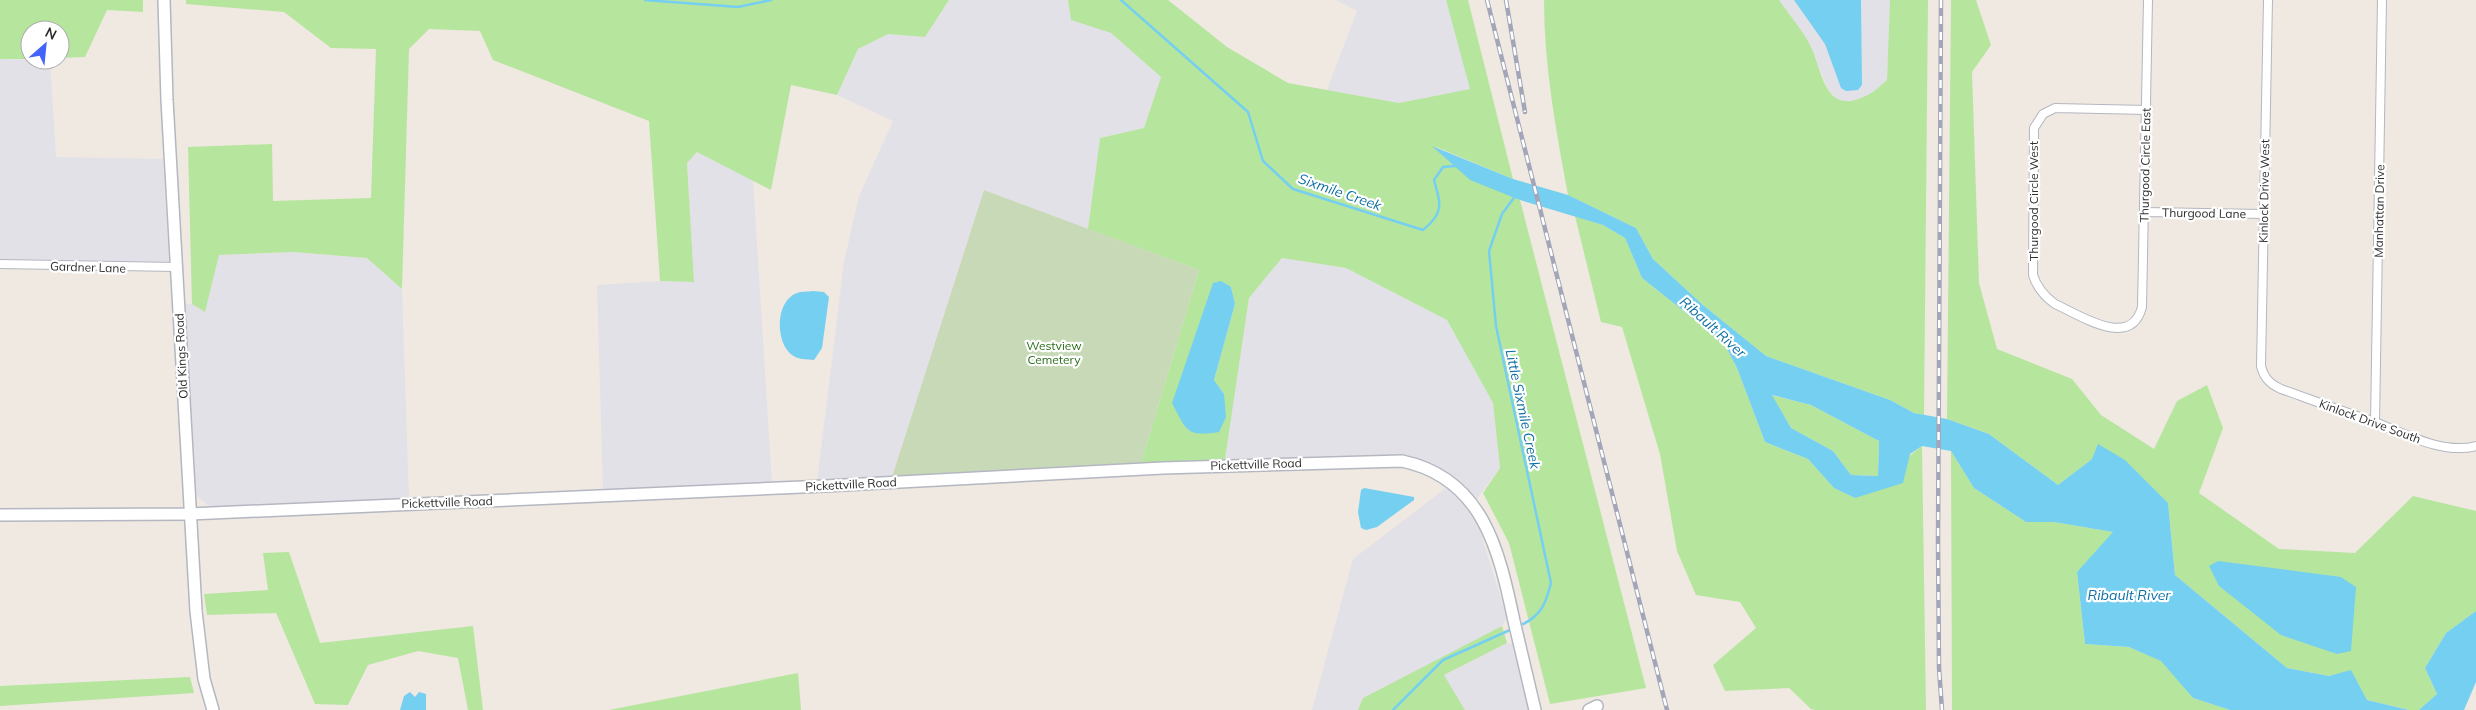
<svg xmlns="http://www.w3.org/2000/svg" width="2476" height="710" viewBox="0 0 2476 710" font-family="Mulish,sans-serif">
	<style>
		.industrial { fill: #e3e1e8 }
		.green { fill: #b6e59e; fill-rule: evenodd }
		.cemetery { fill: #c8d9b8 }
		.water { fill: #75cff0; fill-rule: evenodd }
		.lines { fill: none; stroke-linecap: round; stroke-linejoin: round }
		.stream { stroke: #75cff0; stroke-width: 2.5 }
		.street-casing { stroke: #b4b7c1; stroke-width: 10 }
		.secondary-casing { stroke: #b4b7c1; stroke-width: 14 }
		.street { stroke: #fff; stroke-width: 8 }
		.secondary { stroke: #fff; stroke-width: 11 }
		.rail-casing { stroke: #a3a6b8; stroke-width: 4.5 }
		.rail { stroke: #fff; stroke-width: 2.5; stroke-dasharray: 8; stroke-linecap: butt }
		.labels { text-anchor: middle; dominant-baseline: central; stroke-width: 4.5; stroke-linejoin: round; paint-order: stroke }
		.street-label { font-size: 12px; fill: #2e2e2e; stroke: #fff }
		.park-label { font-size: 12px; fill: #2c6e1b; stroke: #fff }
		.water-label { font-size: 14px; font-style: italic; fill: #0d6fa3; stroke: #fff }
	</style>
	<rect width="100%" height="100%" fill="#efe9e1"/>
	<g class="industrial">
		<path d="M949 0H1068L1071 20 1111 33 1161 77 1144 128 1100 138 1088 229 984 190 892 477 817 482 844 262 859 196 893 121 837 95 858 49 888 34 925 37Z"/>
		<path d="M1336 0H1446L1471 89 1399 103 1327 90 1357 11Z"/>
		<path d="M1779 0H1890L1887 80 1871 95 1848 102 1838 100 1828 90 1810 45Z"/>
		<path d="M0 59 50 60 56 157 163 159 169 265 0 260Z"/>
		<path d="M697 152 753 180 772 484 603 490 597 285 660 281 694 282 687 163Z"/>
		<path d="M293 252 367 258 402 289 409 500 218 507 209 506 197 496 194 487 183 304H192L205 311 219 255Z"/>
		<path d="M1282 258 1346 268 1447 320 1493 403 1500 468 1476 500 1459 482 1436 468 1413 458 1391 455 1225 459 1249 298Z"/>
		<path d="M1446 488 1461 501 1479 528 1507 618 1502 626 1363 698 1358 710H1312L1353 559Z"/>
		<path d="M1507 643 1513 644 1528 710H1465L1444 675Z"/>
	</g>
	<g class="green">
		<path d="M0 0H143V12L107 10 85 57 60 58V30H30V59H0Z"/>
		<path d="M186 0H949L925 37 888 34 858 49 837 95 791 85 771 190 697 152 687 163 694 282 660 281 649 121 493 60 480 31 429 29 409 49 402 289 367 258 293 252 219 255 205 312 192 304 188 147 272 144 273 201 371 198 376 49 331 48 284 12 186 4Z"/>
		<path d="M1068 0H1168L1227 47 1288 83 1399 103 1470 89 1446 0H1468L1513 179 1434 146 1520 200 1646 688 1550 704 1509 543 1483 493 1500 468 1493 403 1447 320 1346 268 1282 258 1249 298 1225 459 1141 463 1199 270 1088 229 1100 138 1144 128 1161 77 1111 33 1071 20ZM1231 287 1235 304 1214 380 1224 394 1199 435Z"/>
		<path d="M1544 0H1779C1789 15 1802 29 1810 45 1821 65 1823 109 1855 100 1871 95 1875 91 1887 80L1890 0H1928L1924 415 1914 413 1890 400 1766 356 1703 305 1653 259 1636 228 1568 195C1556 130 1544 66 1544 0Z"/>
		<path d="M1951 0H1976L1991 45 1972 72 1979 283 1997 349 2072 379 2101 415 2154 449 2177 401 2207 385 2223 428 2199 493 2279 549 2355 553 2413 496 2476 511V611L2446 633 2425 668 2437 694 2419 710H2409L2367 700 2351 671 2329 676 2287 668 2175 575 2168 503 2092 459 2058 485 1989 434 1947 419Z"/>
		<path d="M1575 216 1603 225 1625 238 1642 278 1724 343 1737 368 1765 442 1808 459 1834 488 1855 498 1922 446 1926 710H1815L1811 709 1789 688 1725 691 1713 665 1756 628 1740 602 1696 595 1677 551 1660 454 1622 327 1601 322Z"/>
		<path d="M1771 395 1811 405 1879 441 1878 476 1851 475 1833 451 1791 428Z"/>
		<path d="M1951 451 1974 488 2026 522H2054L2114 532 2077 572 2085 644 2129 647 2162 661 2193 698 2230 710H1952Z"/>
		<path d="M289 552 320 643 473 626 483 710H468L458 658 418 651 368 665 348 705 315 704 276 613 207 615 204 594 268 590 263 553Z"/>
		<path d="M1502 626 1507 643 1444 675 1465 710H1358L1363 698Z"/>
		<path d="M798 673 801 710H609Z"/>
		<path d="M190 677 194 693 0 706V686Z"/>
	</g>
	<path class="cemetery" d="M984 190 1199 270 1141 463 892 477Z"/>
	<g class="water">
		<path d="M1794 0H1861L1862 85 1858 90 1846 91 1841 88 1825 44Z"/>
		<path d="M1432 146 1513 179 1568 195 1636 228 1653 259 1703 305 1766 356 1890 400 1914 413 1947 419 1989 434 2058 485 2092 459 2098 444 2125 460 2168 503 2175 575 2287 668 2329 676 2351 670 2367 700 2409 710H2230L2193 698 2161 661 2129 647 2085 644 2077 572 2113 532 2054 522H2026L1974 488 1951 451 1922 446 1910 454 1903 483 1855 498 1834 488 1808 459 1765 442 1737 368 1724 343 1642 278 1625 238 1603 225 1520 200 1470 180ZM1772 395 1811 405 1879 441 1878 476 1851 475 1833 451 1791 428Z"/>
		<path d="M1221 281 1231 287 1235 304 1214 380 1224 394 1226 417 1219 432C1186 437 1187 431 1172 403L1213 283Z"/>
		<path d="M813 291 824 292 829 297 822 348 814 360C807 359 798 360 792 355 775 342 775 301 797 293 801 291 808 292 813 291Z"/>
		<path d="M1364 488 1414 497V500L1377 527 1366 530 1361 528 1358 512 1361 490Z"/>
		<path d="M2218 561 2341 577 2356 587 2351 651 2337 654 2281 635 2219 586 2209 566Z"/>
		<path d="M2476 611V682L2464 710H2419L2437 694 2425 668 2446 633Z"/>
		<path d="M410 692 415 697 419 692 426 694V710H400L404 696Z"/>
	</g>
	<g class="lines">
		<g class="stream">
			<path d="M645 0 738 7 771 0"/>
			<path d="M1121 0 1248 112 1263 161 1293 189 1423 230C1444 213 1441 205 1434 180L1443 167 1456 166"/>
			<path d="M1516 195 1502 214 1489 251 1496 326 1551 583C1546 602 1542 615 1523 624"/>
			<path d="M1393 710 1443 660 1510 630"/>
		</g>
		<g class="street-casing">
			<g id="street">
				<path d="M2268 0 2261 366C2264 378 2270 384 2281 389 2312 400 2342 411 2372 421 2404 433 2442 455 2476 446"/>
				<path d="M2147 110 2055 108 2043 114 2034 128 2033 275C2037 288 2044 296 2055 304 2080 315 2131 350 2142 307L2148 0"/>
				<path d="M2144 212 2264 214"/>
				<path d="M0 264 177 267"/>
				<path d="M2375 422 2382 0"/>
			</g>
		</g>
		<g class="secondary-casing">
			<g id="secondary">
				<path d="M164 0 167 100 196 611 204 679 213 710"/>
				<path d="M0 515 190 514 825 486 1163 468 1402 461C1483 478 1499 550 1514 621 1521 651 1528 680 1535 710"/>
				<path d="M1589 710 1597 706"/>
			</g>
		</g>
		<use href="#street" class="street"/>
		<use href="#secondary" class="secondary"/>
		<g class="rail-casing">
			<g id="rail">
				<path d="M1487 0 1667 710"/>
				<path d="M1506 0 1525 112"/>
				<path d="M1941 0 1938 541 1939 668 1942 710"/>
			</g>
		</g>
		<use href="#rail" class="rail"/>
	</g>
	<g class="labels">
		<g class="street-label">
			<text transform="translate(2145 165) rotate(-89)">Thurgood Circle East</text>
			<text transform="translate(2264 191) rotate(-89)">Kinlock Drive West</text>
			<text transform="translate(2033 201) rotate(-90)">Thurgood Circle West</text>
			<text transform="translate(2379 211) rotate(-89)">Manhattan Drive</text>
			<text transform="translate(2204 213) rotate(1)">Thurgood Lane</text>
			<text transform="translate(88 267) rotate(2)">Gardner Lane</text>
			<text transform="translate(181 356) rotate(-93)">Old Kings Road</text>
			<text transform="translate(2370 421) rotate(20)">Kinlock Drive South</text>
			<text transform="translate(1256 464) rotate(-2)">Pickettville Road</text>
			<text transform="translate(851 484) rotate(-3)">Pickettville Road</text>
			<text transform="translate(447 502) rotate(-2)">Pickettville Road</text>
		</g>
		<g class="park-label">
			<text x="1054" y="345">Westview<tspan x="1054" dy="14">Cemetery</tspan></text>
		</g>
		<g class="water-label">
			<text transform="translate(1340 192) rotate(19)">Sixmile Creek</text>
			<text transform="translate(1713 327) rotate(42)">Ribault River</text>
			<text transform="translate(1523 409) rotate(78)">Little Sixmile Creek</text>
			<text x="2129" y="595">Ribault River</text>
		</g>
	</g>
	<g transform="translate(45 45) rotate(27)"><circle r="24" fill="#ffffff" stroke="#ababab"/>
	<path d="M0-4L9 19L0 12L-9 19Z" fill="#4264fb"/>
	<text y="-8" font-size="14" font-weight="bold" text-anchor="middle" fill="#2e2e2e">N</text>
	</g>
</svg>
